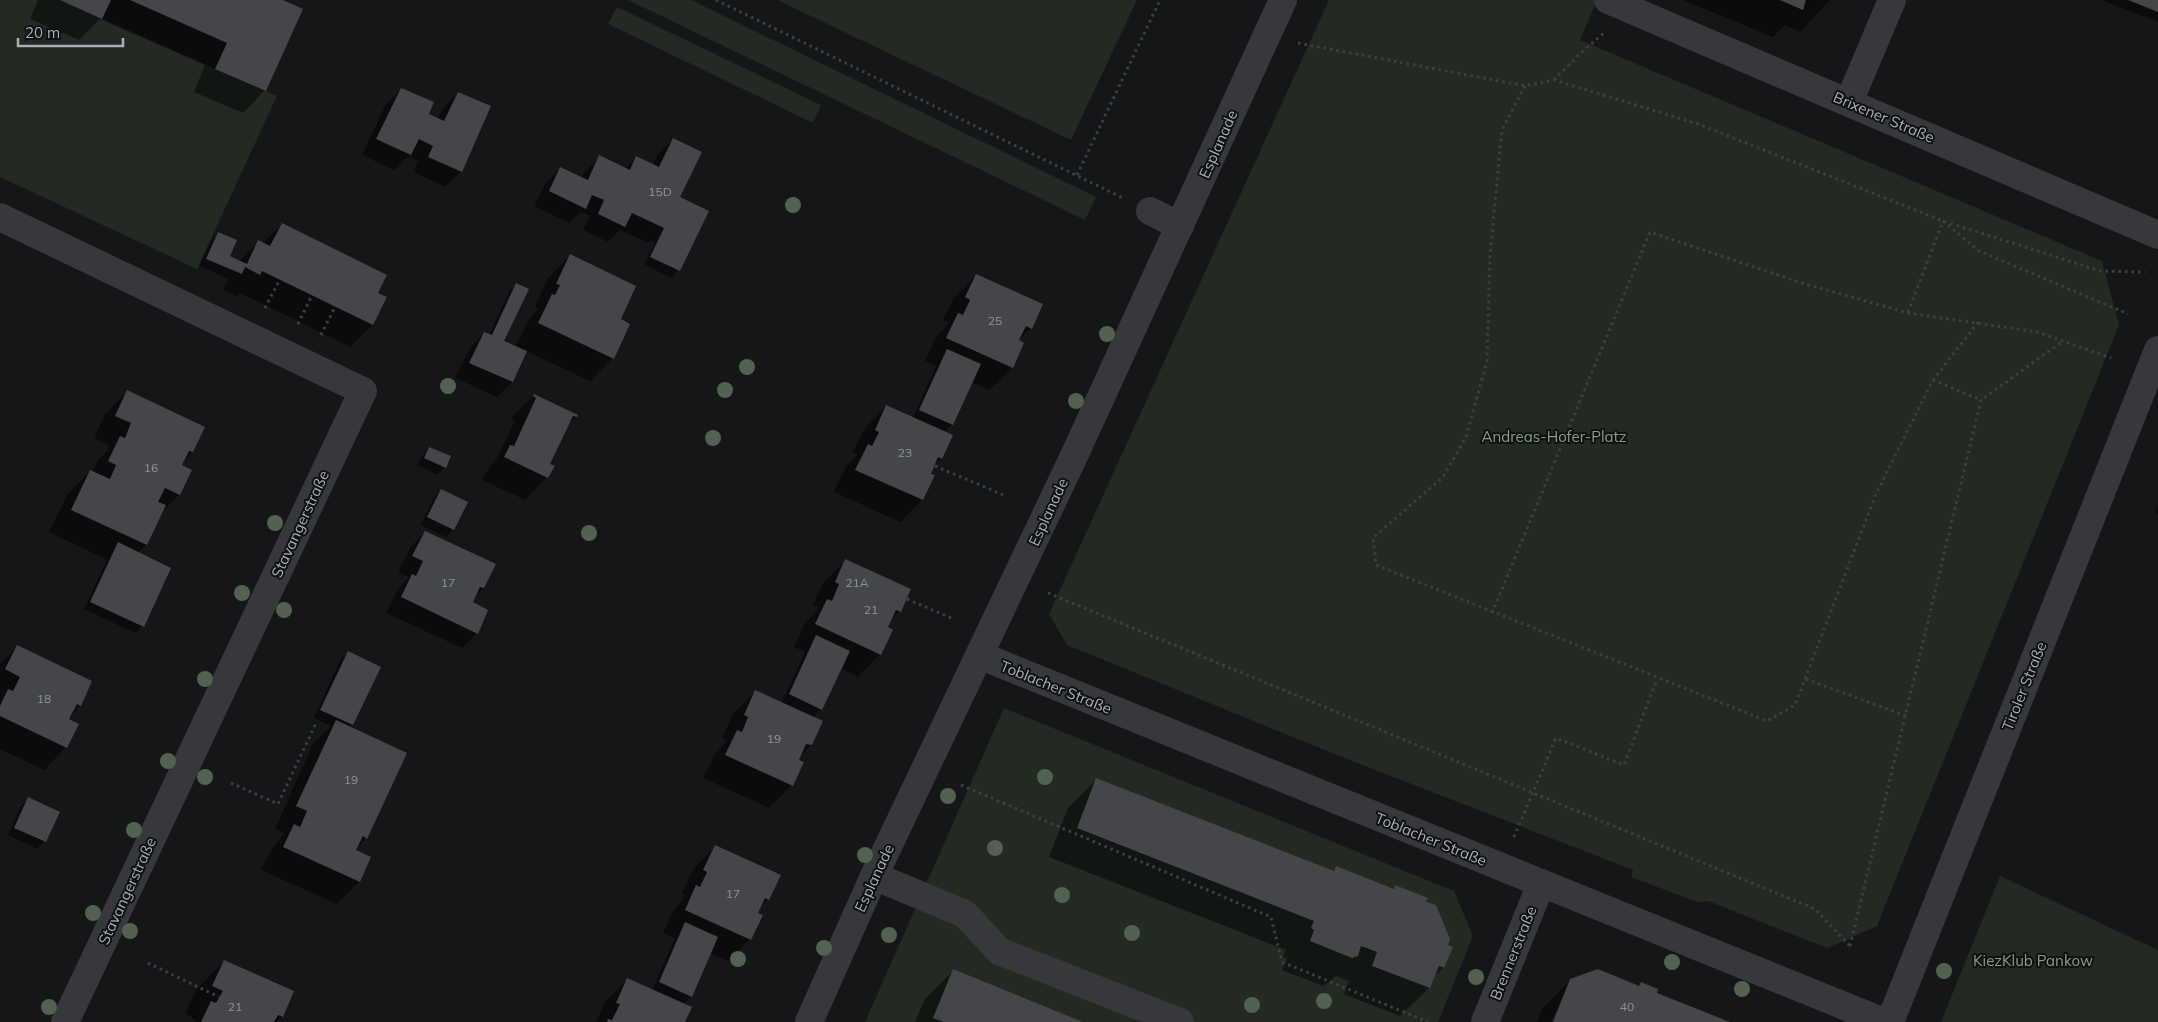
<svg xmlns="http://www.w3.org/2000/svg" width="2158" height="1022" viewBox="0 0 2158 1022" font-family="Mulish,sans-serif">
	<style>
		.green { fill: #222a22 }
		.shadow { fill: #0007 }
		.building { fill: #44464a }
		.lines { fill: none; stroke-linecap: round; stroke-linejoin: round }
		.path { stroke: #3c4043; stroke-width: 3; stroke-dasharray: 2.5 4; stroke-linecap: butt }
		.minor { stroke: #36383c; stroke-width: 28 }
		.tree { fill: #526250 }
		.labels { text-anchor: middle; dominant-baseline: central; stroke-width: 4; stroke-linejoin: round; paint-order: stroke }
		.number-label { font-size: 12px; fill: #8f959c }
		.street-label { font-size: 15px; fill: #a8afb7; stroke: #101112 }
		.park-label { font-size: 15px; fill: #84a17f; stroke: #101112 }
	</style>
	<rect width="100%" height="100%" fill="#151617"/>
	<g class="green">
		<path d="M0 0H60L277 96 197 269 0 177Z"/>
		<path d="M628 0H691L1096 197 1085 220Z"/>
		<path d="M777 0H1137L1071 140Z"/>
		<path d="M1329 0H1597L1580 40 2102 261 2119 325 1877 926 1827 948 1708 901 1697 902 1631 877 1633 870 1347 759 1067 645 1049 614Z"/>
		<path d="M617 7 821 105 813 123 608 24Z"/>
		<path d="M1004 708 1454 891 1473 936 1438 1022H865Z"/>
		<path d="M2000 876 2158 950V1022H1941Z"/>
	</g>
	<g class="shadow">
		<path d="M38 0H280L265 90 243 113 194 92 205 65 100 19 79 40 30 19Z"/>
		<path d="M1683 0H1830L1800 32 1785 25 1773 37Z"/>
		<path d="M2101 0H2158V22Z"/>
		<path d="M402 89 427 114 438 119 442 109 458 93 490 107 461 171 445 187 414 172 418 161 408 156 394 170 362 155 386 104Z"/>
		<path d="M673 140 679 198V270L671 278 644 264 655 243 651 241 649 243 620 230 608 242 583 230 590 216 581 212 569 223 534 206 545 184 560 168 581 178 584 172 600 157 625 169 636 158 652 166 657 155Z"/>
		<path d="M282 224 385 298 372 325 350 347 240 293 237 297 223 290 229 279 199 266 211 241 218 233 228 257 239 261 258 242 262 244Z"/>
		<path d="M570 256 619 320 613 358 590 381 526 351 512 382 497 397 455 378 469 349 484 333 489 335 509 292 517 284 503 342 515 347 530 318 536 311 538 308 535 307 548 278Z"/>
		<path d="M976 275 1031 328 1018 341 1022 344 1012 368 989 390 971 382 952 424 944 432 941 458 933 466 929 474 933 476 922 500 900 522 834 492 845 468 857 455 853 452 864 429 886 406 913 418 936 366 925 361 936 337 949 323 943 320 954 298Z"/>
		<path d="M127 392 192 452 181 466 179 495 160 514 146 545 137 553 143 626 135 633 84 609 107 560 49 532 68 494 90 471 92 472 98 460 108 450 109 446 94 438 105 414Z"/>
		<path d="M534 395 577 416 567 426 549 464 547 477 525 500 482 480 488 469 496 460 515 421 511 418Z"/>
		<path d="M429 448 445 467 437 475 417 465 422 456Z"/>
		<path d="M441 490 453 530 446 537 420 525 434 498Z"/>
		<path d="M2158 505V514L2155 513Z"/>
		<path d="M425 532 483 588 471 603 477 633 462 648 386 613 397 591 409 577 398 572 410 548Z"/>
		<path d="M846 560 900 611 889 621 880 654 858 677 840 668 821 709 812 718 811 745 797 760 802 763 792 785 769 808 703 778 715 754 725 743 727 740 722 738 733 714 755 692 781 704 805 652 794 647 805 623 815 613 818 607 813 605 823 583Z"/>
		<path d="M17 647 91 682 80 705 68 720 66 747 44 770 0 749V664Z"/>
		<path d="M348 653 352 724 349 727 366 838 355 851 359 882 337 904 261 870 272 848 285 833 275 829 313 744 331 726 314 718 340 660Z"/>
		<path d="M1097 779 1332 872 1336 868 1392 890 1396 886 1425 902 1446 945 1451 947 1443 968 1434 976 1429 988 1400 1016 1344 994 1349 981 1336 976 1323 986 1282 970 1287 959 1283 957 1286 950 1049 857 1068 808Z"/>
		<path d="M29 799 45 841 37 849 8 835 21 806Z"/>
		<path d="M715 847 768 899 758 909 750 939 728 961 710 953 691 996 683 1004 684 1022H596L605 1002 628 979 652 991 675 938 663 933 674 909 682 901 685 895 682 893 693 869Z"/>
		<path d="M224 961 282 1016 276 1022H192L195 1019 185 1014 196 990Z"/>
		<path d="M953 971 1080 1022H915L925 999Z"/>
		<path d="M1571 980 1638 987 1641 984 1656 993 1727 1022H1554L1563 1000H1561L1551 1022H1537L1542 1009Z"/>
	</g>
	<g class="building">
		<path d="M60 0H111L102 19Z"/>
		<path d="M130 0H283L303 9 266 91 215 69 227 43Z"/>
		<path d="M1780 0H1806L1803 10Z"/>
		<path d="M2128 0H2158V12Z"/>
		<path d="M401 88 434 102 429 114 444 121 458 92 491 106 462 172 428 157 433 146 419 139 411 155 376 139Z"/>
		<path d="M673 138 702 152 680 197 709 211 680 271 650 257 664 228 632 213 625 227 598 214 604 200 592 195 586 209 549 191 560 167 588 180 599 155 630 170 636 156 659 167Z"/>
		<path d="M282 223 387 275 378 293 387 297 373 325 262 271 260 275 245 267 242 274 206 259 218 232 237 240 230 256 247 264 258 240 270 246Z"/>
		<path d="M570 254 636 286 621 319 630 324 614 359 538 323 552 294 555 295 560 285 556 284Z"/>
		<path d="M976 274 1043 304 1032 329 1026 326 1019 340 1024 343 1013 368 946 338 958 313 963 315 970 300 965 297Z"/>
		<path d="M516 283 529 289 504 341 527 351 513 382 469 363 484 332 492 335Z"/>
		<path d="M947 349 981 364 953 425 919 410Z"/>
		<path d="M127 390 205 427 193 452 189 451 182 465 192 470 180 495 165 488 158 502 166 505 147 545 71 510 90 470 110 479 116 465 108 461 120 436 125 438 131 423 115 416Z"/>
		<path d="M534 394 578 415 577 417 573 416 550 464 555 466 548 478 504 457 510 445 514 446 536 398 533 396Z"/>
		<path d="M886 405 953 435 942 459 938 457 931 474 935 475 923 500 855 470 868 444 872 446 879 432 875 430Z"/>
		<path d="M429 447 451 456 446 468 424 458Z"/>
		<path d="M441 489 468 502 454 530 427 517Z"/>
		<path d="M425 531 496 564 484 588 480 587 473 602 488 610 478 634 401 597 412 574 416 576 423 561 412 556Z"/>
		<path d="M118 542 171 568 144 627 90 602Z"/>
		<path d="M845 559 911 589 901 612 896 610 888 627 893 630 881 655 815 624 827 599 832 601 839 584 835 582Z"/>
		<path d="M816 635 850 651 822 710 789 694Z"/>
		<path d="M17 645 92 681 81 706 77 704 69 719 79 724 67 748 0 716V706L8 689 13 691 20 677 5 669Z"/>
		<path d="M348 651 381 667 353 725 320 710Z"/>
		<path d="M755 690 823 721 812 745 806 744 799 760 804 762 793 786 725 755 737 730 742 732 748 717 744 715Z"/>
		<path d="M336 720 407 753 367 839 363 836 356 850 371 857 360 882 283 847 294 824 300 827 307 811 296 806Z"/>
		<path d="M1096 778 1334 871 1336 866 1394 889 1395 885 1428 898 1426 902 1436 905 1450 939 1448 945 1453 947 1444 968 1439 966 1430 988 1372 966 1377 952 1361 946 1358 956 1352 958 1310 941 1314 930 1311 928 1314 921 1077 828Z"/>
		<path d="M28 797 60 812 46 842 14 828Z"/>
		<path d="M715 845 781 875 769 900 765 898 758 913 763 915 751 940 685 910 696 885 700 887 707 872 703 870Z"/>
		<path d="M685 922 718 937 692 997 659 982Z"/>
		<path d="M224 960 294 991 283 1017 278 1015 274 1022H201L211 1001 216 1003 223 991 212 986Z"/>
		<path d="M953 969 1083 1022H944L933 1018Z"/>
		<path d="M1598 969 1639 986 1641 982 1658 989 1657 993 1730 1022H1553L1570 979Z"/>
		<path d="M627 978 692 1007 685 1022H607L608 1019 612 1020 620 1004 616 1003Z"/>
	</g>
	<g class="lines">
		<g class="path">
			<path d="M716 0 1123 198"/>
			<path d="M1298 43 1525 86 1554 80 1698 124 1943 221 2100 271 2145 272"/>
			<path d="M1554 80 1583 51 1604 33"/>
			<path d="M1525 86 1502 130 1490 255 1487 361 1466 437 1443 477 1373 538 1376 565 1767 721 1795 705 1876 494 1933 380 1979 321"/>
			<path d="M1077 175 1160 0"/>
			<path d="M265 308 280 279"/>
			<path d="M1908 312 1943 221 1979 251 2128 314"/>
			<path d="M298 324 312 295"/>
			<path d="M321 335 335 307"/>
			<path d="M1933 380 1981 400"/>
			<path d="M935 466 1006 496"/>
			<path d="M1048 593 1815 909 1850 946"/>
			<path d="M907 599 951 618"/>
			<path d="M1492 613 1650 232 1802 283 1908 313 2037 332 2111 358"/>
			<path d="M1806 679 1906 716"/>
			<path d="M231 783 278 804 316 723"/>
			<path d="M961 785 1271 917 1282 962 1428 1022"/>
			<path d="M1514 837 1556 738 1624 765 1657 679"/>
			<path d="M1850 946 1981 400 2063 341"/>
			<path d="M148 963 219 997"/>
		</g>
		<g class="minor">
			<path d="M1608 0 2158 235"/>
			<path d="M1849 102 1892 0"/>
			<path d="M1150 211 1180 226"/>
			<path d="M0 217 363 391 65 1022"/>
			<path d="M979 655 1884 1022"/>
			<path d="M874 876 965 914 999 951 1180 1022"/>
			<path d="M809 1022 874 876 1074 456 1283 0"/>
			<path d="M1485 1022 1541 884"/>
			<path d="M1890 1022 2158 350"/>
		</g>
	</g>
	<g class="tree">
		<circle cx="793" cy="205" r="8"/>
		<circle cx="1107" cy="334" r="8"/>
		<circle cx="747" cy="367" r="8"/>
		<circle cx="448" cy="386" r="8"/>
		<circle cx="725" cy="390" r="8"/>
		<circle cx="1076" cy="401" r="8"/>
		<circle cx="713" cy="438" r="8"/>
		<circle cx="275" cy="523" r="8"/>
		<circle cx="589" cy="533" r="8"/>
		<circle cx="242" cy="593" r="8"/>
		<circle cx="284" cy="610" r="8"/>
		<circle cx="205" cy="679" r="8"/>
		<circle cx="168" cy="761" r="8"/>
		<circle cx="205" cy="777" r="8"/>
		<circle cx="1045" cy="777" r="8"/>
		<circle cx="948" cy="796" r="8"/>
		<circle cx="134" cy="830" r="8"/>
		<circle cx="995" cy="848" r="8"/>
		<circle cx="865" cy="855" r="8"/>
		<circle cx="1062" cy="895" r="8"/>
		<circle cx="93" cy="913" r="8"/>
		<circle cx="130" cy="931" r="8"/>
		<circle cx="1132" cy="933" r="8"/>
		<circle cx="889" cy="935" r="8"/>
		<circle cx="824" cy="948" r="8"/>
		<circle cx="738" cy="959" r="8"/>
		<circle cx="1672" cy="962" r="8"/>
		<circle cx="1944" cy="971" r="8"/>
		<circle cx="1476" cy="977" r="8"/>
		<circle cx="1742" cy="989" r="8"/>
		<circle cx="1324" cy="1001" r="8"/>
		<circle cx="1252" cy="1005" r="8"/>
		<circle cx="49" cy="1007" r="8"/>
	</g>
	<g class="labels">
		<g class="number-label">
			<text x="660" y="191">15D</text>
			<text x="995" y="320">25</text>
			<text x="905" y="452">23</text>
			<text x="151" y="467">16</text>
			<text x="448" y="582">17</text>
			<text x="857" y="582">21A</text>
			<text x="871" y="609">21</text>
			<text x="44" y="698">18</text>
			<text x="774" y="738">19</text>
			<text x="351" y="779">19</text>
			<text x="733" y="893">17</text>
			<text x="235" y="1006">21</text>
			<text x="1627" y="1006">40</text>
		</g>
		<g class="street-label">
			<text transform="translate(1884 117) rotate(23)">Brixener Straße</text>
			<text transform="translate(1218 144) rotate(-66)">Esplanade</text>
			<text transform="translate(1048 512) rotate(-65)">Esplanade</text>
			<text transform="translate(300 524) rotate(-65)">Stavangerstraße</text>
			<text transform="translate(2024 686) rotate(-68)">Tiroler Straße</text>
			<text transform="translate(1056 687) rotate(22)">Toblacher Straße</text>
			<text transform="translate(1431 839) rotate(22)">Toblacher Straße</text>
			<text transform="translate(874 878) rotate(-65)">Esplanade</text>
			<text transform="translate(127 891) rotate(-65)">Stavangerstraße</text>
			<text transform="translate(1513 953) rotate(-68)">Brennerstraße</text>
		</g>
		<g class="park-label">
			<text x="1554" y="436">Andreas-Hofer-Platz</text>
			<text x="2033" y="960">KiezKlub Pankow</text>
		</g>
	</g>
	<path d="M18 38v8h105v-8" fill="none" stroke="#a8afb7" stroke-width="2.5"/>
	<text x="25" y="38" font-size="15" fill="#a8afb7" stroke="#101112" stroke-width="4" paint-order="stroke">20 m</text>
</svg>
